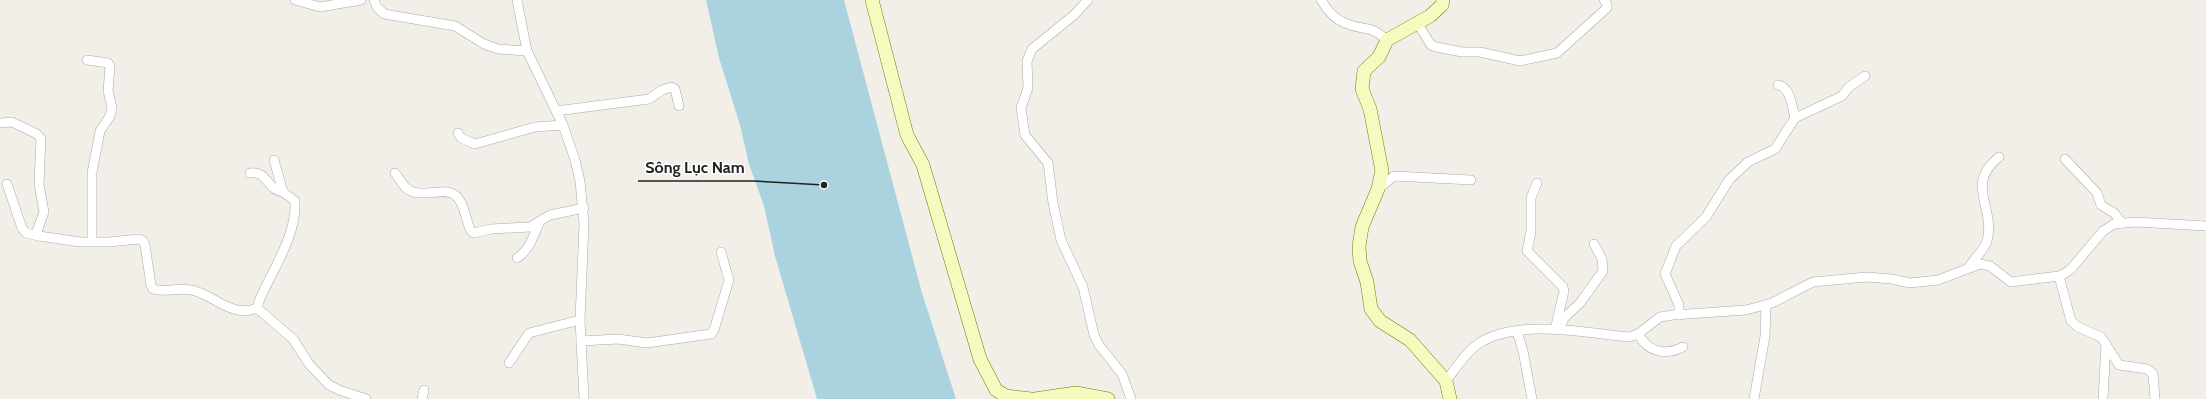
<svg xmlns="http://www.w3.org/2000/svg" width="2206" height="399" viewBox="0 0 2206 399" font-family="Cabin,sans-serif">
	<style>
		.water { fill: #aad3df }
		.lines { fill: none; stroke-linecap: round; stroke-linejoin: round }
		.street-casing { stroke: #a9a9a9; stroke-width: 10 }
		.secondary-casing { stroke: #707d05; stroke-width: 14 }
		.street { stroke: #fff; stroke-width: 9 }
		.secondary { stroke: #f7fabf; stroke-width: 13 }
		.leader { fill: none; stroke: #222; stroke-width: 1.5 }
		.callout-dot { fill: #222; stroke: #fff; stroke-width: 1.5 }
		.callout-label { font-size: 16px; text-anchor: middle; font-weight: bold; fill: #222; stroke: #fff; stroke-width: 3; stroke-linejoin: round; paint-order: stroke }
	</style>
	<rect width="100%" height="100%" fill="#f2efe9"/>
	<path class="water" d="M706 0H844L922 293 956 399H817L775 256 764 206 749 164 740 125 719 58Z"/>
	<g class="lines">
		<g class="street-casing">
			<g id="street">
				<path d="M295 0 320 7 361 0"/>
				<path d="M374 0 377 7 384 14 455 26 484 44 498 49 527 51"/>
				<path d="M517 0 527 51 563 125 575 160 580 181 584 224 580 320 584 399"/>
				<path d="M1088 0 1074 15 1032 49 1027 61 1028 88 1021 108 1025 135 1048 163 1053 203 1061 240 1083 287 1094 335 1099 345 1122 374 1131 399"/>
				<path d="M1321 0C1327 10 1334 19 1345 23 1364 32 1368 23 1387 40"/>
				<path d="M1418 24 1431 45 1436 47 1462 52H1480L1520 61 1557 53 1607 8V4L1604 0"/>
				<path d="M87 60 108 63 110 66 108 91 112 107 110 116 100 131 92 173V241"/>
				<path d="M1778 85C1791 87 1792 108 1795 118"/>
				<path d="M556 111 649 99 662 90 671 87 675 89 679 106"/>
				<path d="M0 123 12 122 37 134 41 139 39 184 44 212 37 231 39 236 80 242H109L139 239 143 241 145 245 151 285 153 289C165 293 179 287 191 290 214 294 232 319 257 308"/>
				<path d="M458 133 461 138 475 144 535 127 563 125"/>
				<path d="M2065 159 2097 193 2101 205 2114 213 2122 223"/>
				<path d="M274 160 283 192 295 201C297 236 272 270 259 301L257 308 293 339 309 364 329 385 339 390 366 399"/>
				<path d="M250 173C267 170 267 190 283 192"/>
				<path d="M395 173C399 178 402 184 406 188 420 200 442 186 455 195 467 204 466 231 474 233L491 229 530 227 550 215 584 208"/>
				<path d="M1537 183 1531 198V232L1527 251 1563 287 1564 291 1555 330"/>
				<path d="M7 184 22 228 26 233 39 236"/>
				<path d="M1378 189 1394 176 1471 180"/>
				<path d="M517 258C530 250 534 234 540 221"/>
				<path d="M1969 267C1974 259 1984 250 1987 241 1996 207 1964 185 1999 157"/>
				<path d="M2059 276 2071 321 2078 327 2101 337 2119 365 2147 369 2153 374 2155 399"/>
				<path d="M1679 315V305L1665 274 1676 246 1706 217 1729 180 1748 162 1775 149 1795 118 1842 96 1849 87 1865 76"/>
				<path d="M1560 328 1564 318 1580 303 1603 271 1602 259 1594 244"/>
				<path d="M1517 331 1523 351 1532 399"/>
				<path d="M1638 334C1648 352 1665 356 1683 347"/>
				<path d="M581 341 618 339 647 343 711 334 714 330 729 280 721 252"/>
				<path d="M509 363 529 333 580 320"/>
				<path d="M1446 381C1456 368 1465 353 1478 344 1516 318 1586 333 1629 337L1638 334 1660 317 1673 315 1746 310 1772 303 1813 282 1866 277 1892 279 1910 283 1938 280 1980 264 1990 266 2011 282 2059 276 2065 273 2071 269 2103 231 2114 224 2136 222 2206 226"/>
				<path d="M422 399 424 390"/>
				<path d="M1754 399 1765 336 1766 305"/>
				<path d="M2103 399 2106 344"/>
			</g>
		</g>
		<g class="secondary-casing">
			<g id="secondary">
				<path d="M872 0 907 135 923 165 980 359 996 390 1006 396 1031 399"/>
				<path d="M1443 0 1442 5 1430 16 1387 40 1379 57 1364 71 1362 89 1370 109 1382 171 1378 189 1362 227 1359 246 1360 261 1367 282 1371 309 1380 321 1410 340 1446 381 1450 399"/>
				<path d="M1035 399 1076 393 1108 399"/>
			</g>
		</g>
		<use href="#street" class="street"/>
		<use href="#secondary" class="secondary"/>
	</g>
	<path class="leader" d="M824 185L753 181H638"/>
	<circle class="callout-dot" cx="824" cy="185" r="4"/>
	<g class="callout-label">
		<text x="695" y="173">Sông Lục Nam</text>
	</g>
</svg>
